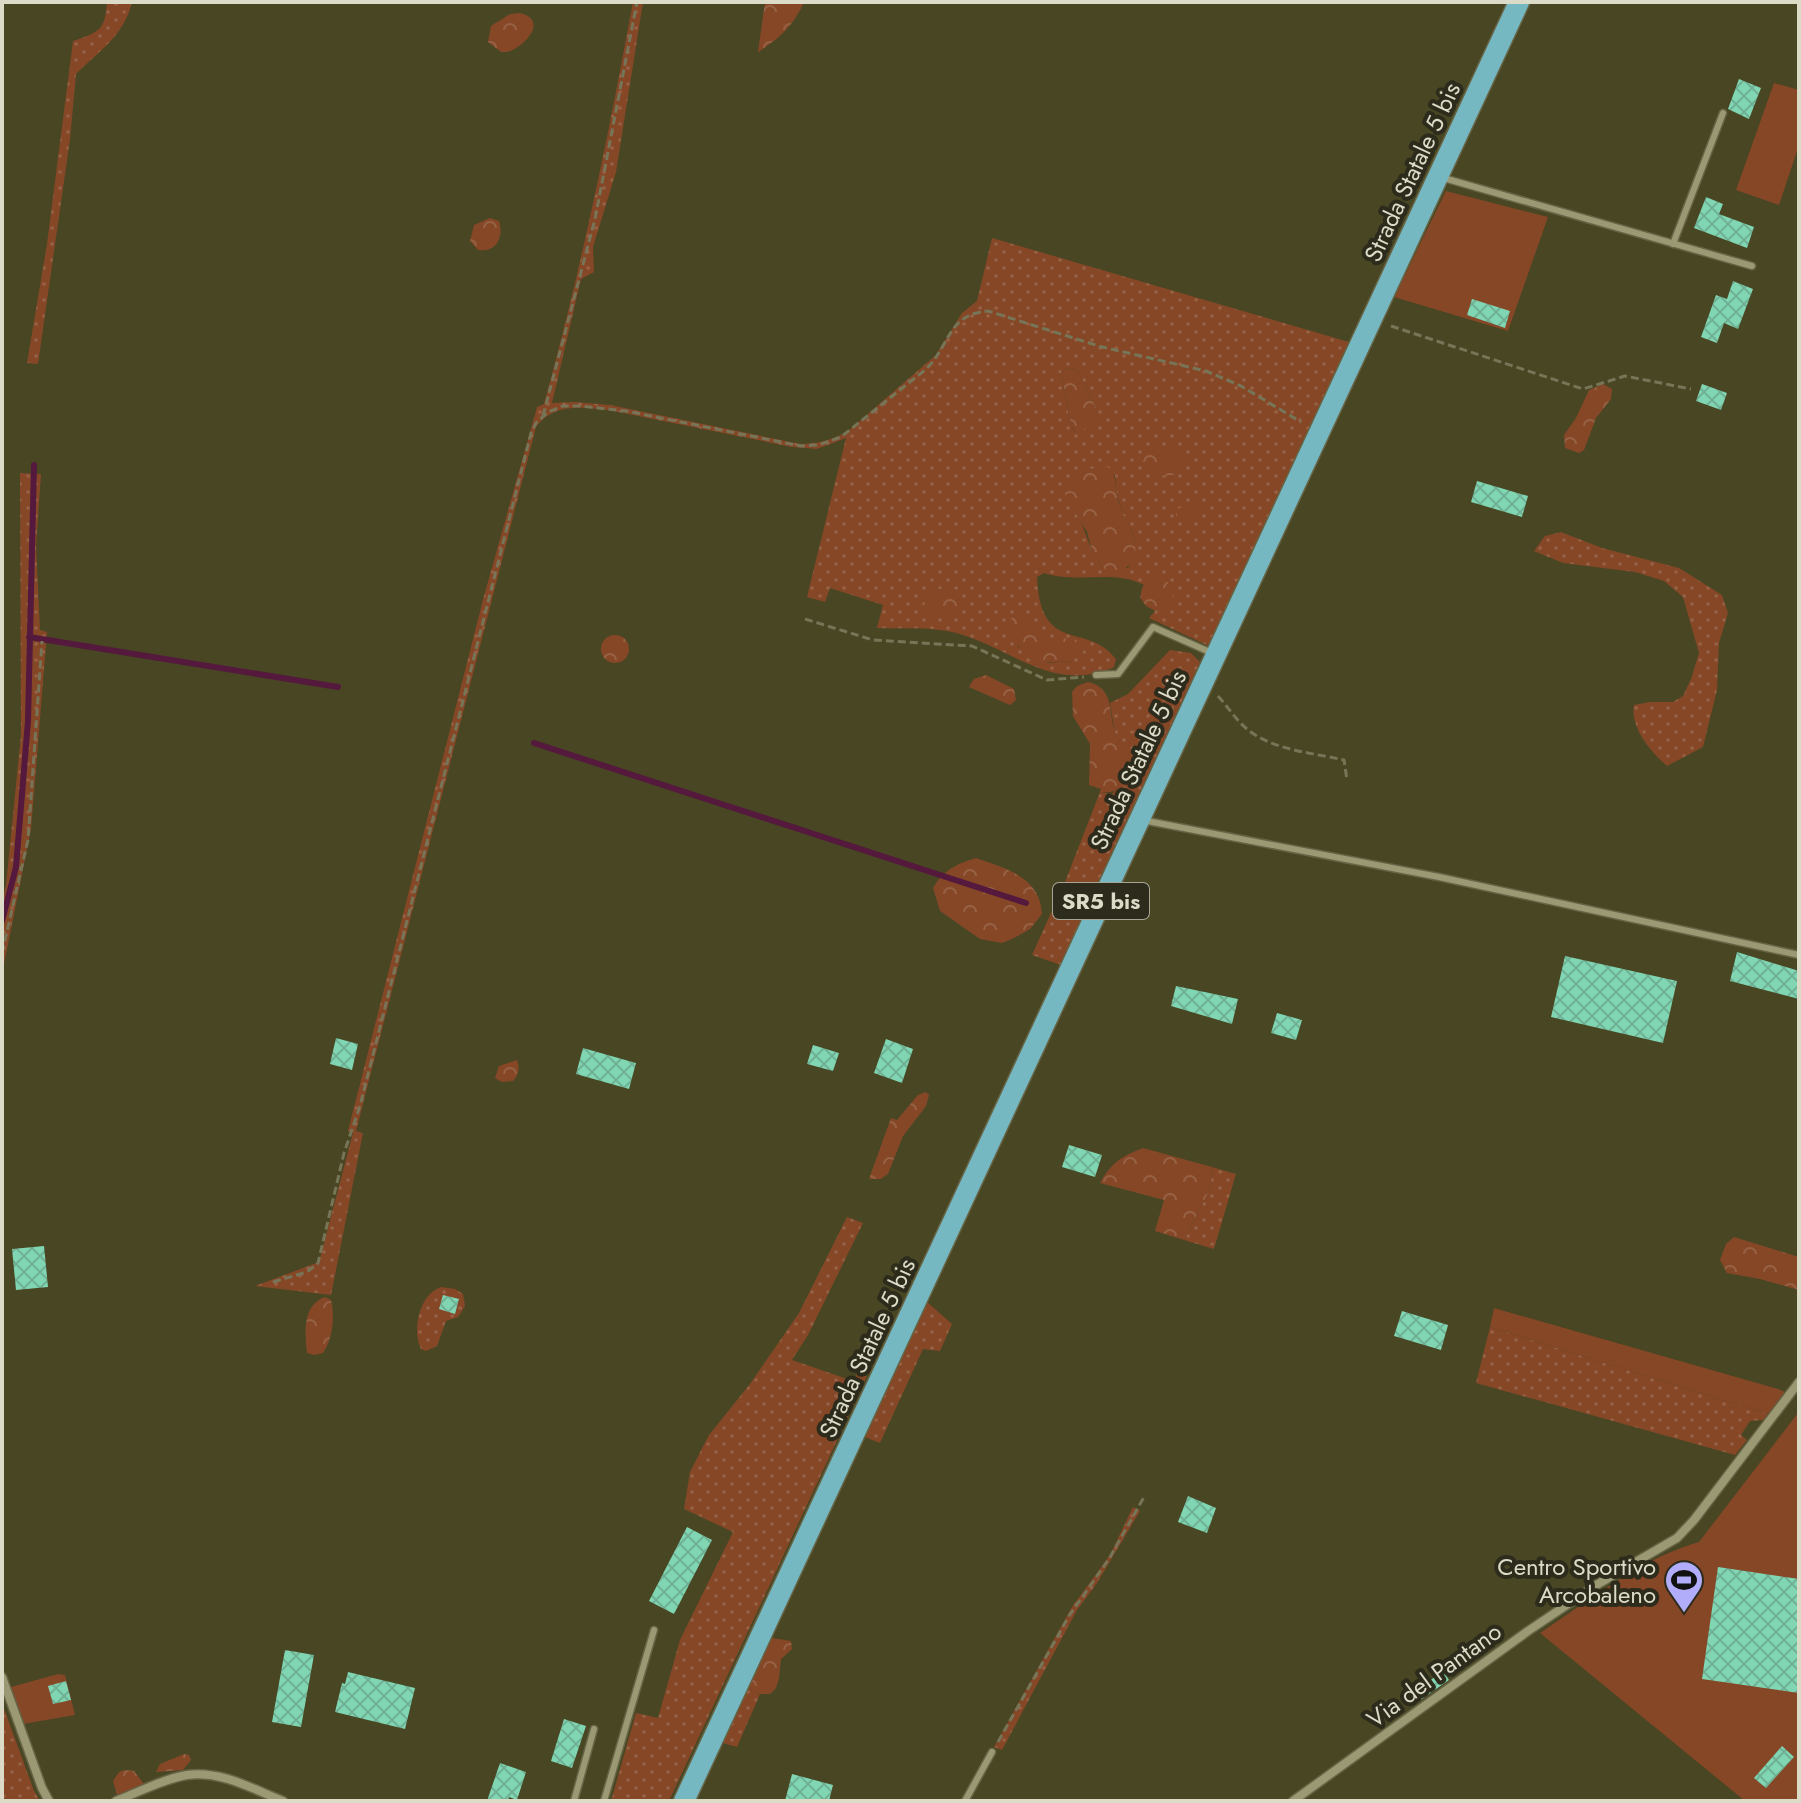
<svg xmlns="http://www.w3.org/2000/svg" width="1801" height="1803" viewBox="0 0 1801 1803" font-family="Jost,sans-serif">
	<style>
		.grass { fill: url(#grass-dots); fill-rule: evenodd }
		.forest { fill: url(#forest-crowns) }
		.green { fill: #864727 }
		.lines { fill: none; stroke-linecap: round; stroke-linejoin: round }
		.stream { stroke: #54193d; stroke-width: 6 }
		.building { fill: url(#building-cross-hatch) }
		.service-casing { stroke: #666445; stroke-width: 9 }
		.minor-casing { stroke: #666445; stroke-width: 11 }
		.primary-casing { stroke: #666445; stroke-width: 23 }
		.path { stroke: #767557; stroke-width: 3; stroke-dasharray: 8 4; stroke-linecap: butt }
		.service { stroke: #9a9973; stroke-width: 6 }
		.minor { stroke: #9a9973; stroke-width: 8 }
		.primary { stroke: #75b8c2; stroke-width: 20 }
		.labels { text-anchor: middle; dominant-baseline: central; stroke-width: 8; stroke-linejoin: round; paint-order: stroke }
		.shield { fill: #2c2b1c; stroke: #a7a694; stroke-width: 2 }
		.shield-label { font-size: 22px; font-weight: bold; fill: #dcdbc8 }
		.street-label { font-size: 24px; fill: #dcdbc8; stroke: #2c2b1c }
		.poi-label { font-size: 24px; fill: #dcdbc8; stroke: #2c2b1c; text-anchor: end }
	</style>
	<defs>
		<pattern id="grass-dots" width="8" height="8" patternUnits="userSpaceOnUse" patternTransform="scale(2)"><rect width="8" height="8" fill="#864727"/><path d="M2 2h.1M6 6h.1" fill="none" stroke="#966145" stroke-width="1.8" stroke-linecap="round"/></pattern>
		<pattern id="forest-crowns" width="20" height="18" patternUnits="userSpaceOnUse" patternTransform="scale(2)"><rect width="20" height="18" fill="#864727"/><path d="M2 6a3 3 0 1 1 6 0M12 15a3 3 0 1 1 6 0" fill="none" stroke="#966145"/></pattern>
		<pattern id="building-cross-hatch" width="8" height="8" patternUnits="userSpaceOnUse" patternTransform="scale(2)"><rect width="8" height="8" fill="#80d6b3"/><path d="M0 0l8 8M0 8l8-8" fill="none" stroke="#70b195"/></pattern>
	</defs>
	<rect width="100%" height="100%" fill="#484623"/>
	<g class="grass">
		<path d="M107 2H132C124 36 99 51 76 74L70 139 38 364 27 363 47 244 73 41C99 32 105 31 107 2Z"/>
		<path d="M633 2H643L616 172 593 247 594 272 581 279 552 403 574 402 610 405 800 444C818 444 831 440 847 432L936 355 962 313 977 301 992 238 1349 342 1211 647 1149 618 1155 611 1140 598 1144 585C1115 569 1076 584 1044 573L1037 577C1040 656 1087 621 1116 659L1114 667 1110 669C1052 691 1014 651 963 635 936 626 905 629 877 628L883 605 830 588 825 602 807 597 846 438 817 449 792 447 608 410C581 407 554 403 536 427L356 1131 363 1133 331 1295 255 1286 319 1262 353 1133 348 1131 484 596 536 411 537 407 544 404C581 270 608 138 633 2ZM1067 368 1077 369 1097 410 1076 434C1065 417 1069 393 1059 374ZM1094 468 1115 475C1116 484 1116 493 1119 501 1128 530 1144 537 1128 568H1103L1092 551 1080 519 1067 499 1073 478ZM1041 629 1072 661 1048 663 1017 646Z"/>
		<path d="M20 473 41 474 36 546 40 630 47 632 31 829 2 974V902L6 885 21 735Z"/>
		<path d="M1561 532 1602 548 1679 568 1722 595 1728 613 1719 643 1717 690 1703 747 1667 766C1651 752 1630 728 1634 705L1650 702H1673L1683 696 1691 679 1699 653 1683 597 1664 581 1635 572 1563 563 1534 551 1545 536Z"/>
		<path d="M1170 650 1191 653 1200 662 1061 965 1032 955 1065 882 1100 792 1112 794 1133 771 1131 759 1115 734 1110 703 1128 694Z"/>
		<path d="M1212 1167 1236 1174 1214 1249 1184 1240 1210 1189Z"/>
		<path d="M847 1217 863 1223 808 1335 792 1360 853 1381 857 1374 867 1376 669 1801H611L636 1713 658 1718 680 1640 733 1532 684 1509 690 1472 709 1435 750 1384 799 1313Z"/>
		<path d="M441 1287 455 1289 463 1294 465 1306 458 1317 446 1321 437 1346 426 1351 421 1349C412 1330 419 1294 441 1287Z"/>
		<path d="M927 1302 952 1324 940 1351 923 1349 880 1443 865 1437Z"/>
		<path d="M1490 1327 1768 1414 1763 1420 1750 1421 1741 1435 1747 1440 1735 1455 1476 1383Z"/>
		<path d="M1133 1507 1140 1511 1097 1583 1077 1610 1002 1750 994 1747 1072 1607 1110 1555Z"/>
		<path d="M748 1689 760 1694 737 1747 723 1743Z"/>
		<path d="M2 1703 34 1791 40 1801H2Z"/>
	</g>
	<g class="forest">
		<path d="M765 2H804C794 25 779 39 758 52Z"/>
		<path d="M520 13C549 20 525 47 507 52H501L488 42 491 26 510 14Z"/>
		<path d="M490 218 499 221C504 236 497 253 478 250L470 241 474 225Z"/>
		<path d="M1067 368 1077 369 1097 410 1093 424 1076 434C1065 416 1069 393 1059 374Z"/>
		<path d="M1603 384 1612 389 1611 399 1596 418 1584 450 1579 453 1565 448 1564 435 1576 418 1589 390Z"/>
		<path d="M1158 447 1177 451 1182 458V469L1176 475 1156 476 1142 464 1145 456Z"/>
		<path d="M1101 465 1112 469C1117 480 1115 494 1120 505 1132 532 1150 558 1115 575L1103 568 1092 551 1087 532 1067 499 1063 488 1065 481Z"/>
		<path d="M1191 500 1199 505 1200 515 1191 522H1176V511Z"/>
		<circle cx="1157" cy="594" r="16"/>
		<path d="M944 587 955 589 964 600 960 611C945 619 935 621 922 608L932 593Z"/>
		<path d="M1020 612 1029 616 1052 639 1072 638 1081 643 1084 651 1072 661 1039 663 1007 637C1007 624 1008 618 1020 612Z"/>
		<circle cx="615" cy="649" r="14"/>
		<path d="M986 675 1014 689 1016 700 1010 705 969 687 974 679Z"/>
		<path d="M1088 682C1115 688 1108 712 1115 732 1118 742 1128 749 1131 759 1139 781 1120 794 1100 792L1101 789 1089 785 1090 744 1073 716 1072 692 1077 686Z"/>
		<path d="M976 858C1007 869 1040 877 1042 914L1030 929 1014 938 1002 943 980 939 940 911 933 888C944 870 956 864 976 858Z"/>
		<path d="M517 1060C520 1069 519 1074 513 1081L502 1082 495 1078 499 1066Z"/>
		<path d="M926 1092 929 1095 926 1106 903 1136 888 1174 881 1179H869L891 1118 897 1120 918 1095Z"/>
		<path d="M1143 1148 1212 1167 1210 1189 1184 1240 1155 1231 1164 1200 1100 1183C1111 1163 1122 1156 1143 1148Z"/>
		<path d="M1734 1237 1799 1257V1290L1760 1279 1727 1273 1720 1260 1726 1244Z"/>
		<path d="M325 1297 331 1300C335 1316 333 1339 323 1353L314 1355 307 1353C305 1333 302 1305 325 1297Z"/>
		<path d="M772 1638 791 1641 792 1649 781 1659 779 1678 776 1688 770 1694H760L748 1689Z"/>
		<path d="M184 1754 189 1755 191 1760 183 1770 156 1772 160 1764Z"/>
		<path d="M125 1770 134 1771 146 1787 118 1798 113 1781 119 1772Z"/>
	</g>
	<g class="green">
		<path d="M1774 83 1799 90V145L1779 205 1736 190Z"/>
		<path d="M1446 191 1548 217 1508 331 1394 297Z"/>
		<path d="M1494 1308 1778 1389 1785 1392 1768 1414 1490 1327Z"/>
		<path d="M1798 1413 1799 1801H1745L1540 1633C1590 1600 1642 1558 1699 1542Z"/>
		<path d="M58 1674 65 1675 75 1715 23 1724 11 1687Z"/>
	</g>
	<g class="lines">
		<g class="stream">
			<path d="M29 637 338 687"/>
			<path d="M534 743 1026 903"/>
			<path d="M2 921 16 867 28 721 34 465"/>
		</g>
	</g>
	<g class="building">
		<path d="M1739 79 1761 88 1749 119 1728 109Z"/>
		<path d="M1706 197 1723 204 1719 214 1754 227 1747 248 1694 228Z"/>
		<path d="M1733 281 1753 289 1738 329 1724 323 1717 343 1701 337 1716 295 1727 299Z"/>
		<path d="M1472 299 1510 311 1505 328 1467 315Z"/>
		<path d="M1702 384 1727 393 1721 410 1696 401Z"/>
		<path d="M1477 481 1528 496 1522 517 1471 502Z"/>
		<path d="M1737 952 1799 971V999L1730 981Z"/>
		<path d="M1565 956 1677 981 1663 1043 1551 1017Z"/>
		<path d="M1176 986 1238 999 1232 1024 1171 1006Z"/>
		<path d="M1277 1013 1302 1020 1296 1040 1271 1033Z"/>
		<path d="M336 1038 358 1044 352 1070 330 1064Z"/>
		<path d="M886 1039 913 1049 902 1083 874 1073Z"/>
		<path d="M813 1045 839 1053 833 1071 807 1064Z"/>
		<path d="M583 1048 636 1063 629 1089 576 1074Z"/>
		<path d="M1069 1145 1102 1155 1095 1177 1062 1167Z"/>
		<path d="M44 1246 48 1287 16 1290 12 1249Z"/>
		<path d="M443 1295 459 1299 455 1314 439 1309Z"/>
		<path d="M1402 1311 1448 1325 1441 1350 1394 1336Z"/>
		<path d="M1188 1496 1216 1508 1207 1533 1178 1522Z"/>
		<path d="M687 1527 712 1540 674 1614 649 1601Z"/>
		<path d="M1718 1567 1799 1579V1693L1702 1679Z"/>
		<path d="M285 1650 314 1655 301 1727 272 1722Z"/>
		<path d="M1443 1671 1449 1680 1412 1706 1402 1693 1422 1680 1425 1684Z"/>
		<path d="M348 1672 415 1688 405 1729 335 1712 342 1683 345 1684Z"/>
		<path d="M66 1681 71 1700 53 1704 48 1686Z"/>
		<path d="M564 1719 586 1726 572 1768 551 1761Z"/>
		<path d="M1782 1746 1794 1757 1766 1788 1754 1778Z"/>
		<path d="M500 1763 526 1772 517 1800 509 1797 508 1801H487Z"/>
		<path d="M792 1774 833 1785 829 1801H785Z"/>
	</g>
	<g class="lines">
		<g class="service-casing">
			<g id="service">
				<path d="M1440 177 1752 266"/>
				<path d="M1673 244 1723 113"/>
				<path d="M1096 675 1118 674 1153 627 1212 653"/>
				<path d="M1142 820 1439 877 1799 955"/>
				<path d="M574 1801 594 1729"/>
				<path d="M604 1801 654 1630"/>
				<path d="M965 1801 992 1752"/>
			</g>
		</g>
		<g class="minor-casing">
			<g id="minor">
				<path d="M2 1677 42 1788 49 1801"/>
				<path d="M116 1801C139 1792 163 1779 187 1775 220 1770 253 1789 283 1801"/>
				<path d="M1293 1801 1528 1631 1598 1584 1677 1538 1694 1520 1799 1382"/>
			</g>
		</g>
		<g class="primary-casing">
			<path id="primary" d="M684 1801 1519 2"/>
		</g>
		<g class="path">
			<path d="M1391 326 1583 389 1625 376 1691 389"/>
			<path d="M543 416 595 219 637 2"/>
			<path d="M805 619 873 640 972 646 1047 680 1084 677"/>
			<path d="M1218 696C1228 707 1236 720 1247 729 1272 750 1313 753 1344 760L1347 780"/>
			<path d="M2 953 28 840 42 641"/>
			<path d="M273 1282 307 1272 318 1263 344 1153 360 1106 531 433 536 423 548 412 563 406H580L626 411 801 446 818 445 841 437 925 370C950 347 947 314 988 311L1102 347 1206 371 1241 386 1301 422"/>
			<path d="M998 1742 1069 1616 1109 1559 1144 1497"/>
		</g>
		<use href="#service" class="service"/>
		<use href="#minor" class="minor"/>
		<use href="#primary" class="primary"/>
	</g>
	<defs>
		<g id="stadium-pin" transform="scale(2)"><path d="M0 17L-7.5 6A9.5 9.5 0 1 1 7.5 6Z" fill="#b1adfa" stroke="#2c2b1c"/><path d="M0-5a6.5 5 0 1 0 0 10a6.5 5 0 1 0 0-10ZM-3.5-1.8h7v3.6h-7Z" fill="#111"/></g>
	</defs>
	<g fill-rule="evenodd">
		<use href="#stadium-pin" x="1684" y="1580"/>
	</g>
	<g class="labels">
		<rect class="shield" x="1053" y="883" width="96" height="36" rx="6"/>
		<g class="shield-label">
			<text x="1101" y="901">SR5 bis</text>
		</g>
		<g class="street-label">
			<text transform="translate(1412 172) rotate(-65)">Strada Statale 5 bis</text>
			<text transform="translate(1138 760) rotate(-65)">Strada Statale 5 bis</text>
			<text transform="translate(867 1348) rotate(-65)">Strada Statale 5 bis</text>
			<text transform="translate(1434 1675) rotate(-36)">Via del Pantano</text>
		</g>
		<g class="poi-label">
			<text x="1656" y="1566">Centro Sportivo<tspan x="1656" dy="28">Arcobaleno</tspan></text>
		</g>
	</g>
	<rect width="1801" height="1803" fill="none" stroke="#dcdbc8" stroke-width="8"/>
</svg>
